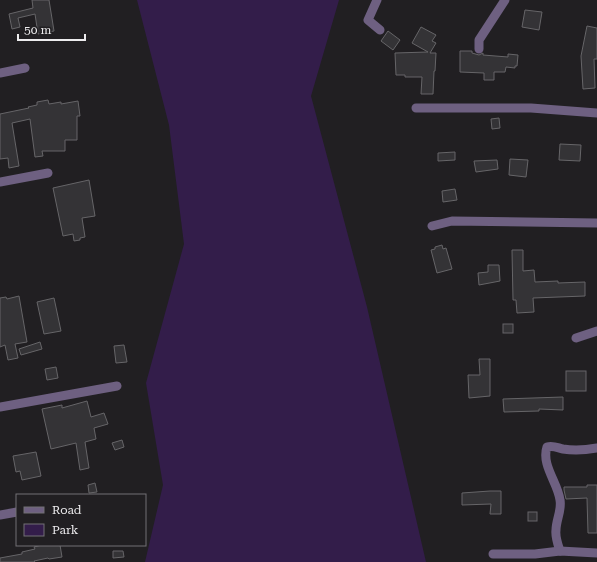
<svg xmlns="http://www.w3.org/2000/svg" width="597" height="562" viewBox="0 0 597 562" font-family="'Roboto Serif',serif">
	<style>
		.green { fill: #331d4a }
		.building { fill: #343336; stroke: #666568 }
		.lines { fill: none; stroke-linecap: round; stroke-linejoin: round }
		.minor { stroke: #6e6081; stroke-width: 9 }
	</style>
	<rect width="100%" height="100%" fill="#211f22"/>
	<path class="green" d="M137 0H339L311 96 367 307 426 562H145L163 485 146 383 184 244 169 125Z"/>
	<g class="building">
		<path d="M32 0H49L54 31 38 34 35 14 18 18 20 27 12 29 9 14 33 8Z"/>
		<path d="M525 10 542 12 539 30 522 27Z"/>
		<path d="M587 26 597 28V59H594L595 88 583 89 581 56Z"/>
		<path d="M421 27 436 35 432 41 436 43 430 53H436L435 71H434L433 94H421L422 77H405V75H396L395 53 428 52 412 43Z"/>
		<path d="M388 31 400 40 393 50 381 41Z"/>
		<path d="M460 51H472V53L479 55 483 53V55L508 57V54L518 55 517 66H515V68L506 67 505 72H494V80H484V73L460 72Z"/>
		<path d="M48 100 49 104 61 102V104L78 101 80 116H77V140H65V151H42L43 156 35 157 30 119 12 123 19 166 9 168 8 158 0 159V114L29 108 28 107 37 105V102Z"/>
		<path d="M499 118 500 128 492 129 491 119Z"/>
		<path d="M560 144 581 145 580 161 559 160Z"/>
		<path d="M455 152V160L438 161V153Z"/>
		<path d="M510 159 528 160 526 177 509 175Z"/>
		<path d="M497 160 498 169 476 172 474 161Z"/>
		<path d="M89 180 95 216 82 218 85 237 80 238V240L74 241 73 234 63 236 53 188Z"/>
		<path d="M455 189 457 200 443 202 442 191Z"/>
		<path d="M442 245 443 249 446 248 452 269 437 273 431 250 435 249V247Z"/>
		<path d="M512 250H523V271L534 270 535 282 558 281V283L585 282V296L533 298 534 312 517 313 516 300H513Z"/>
		<path d="M488 265H499L500 281 479 285 478 273 488 272Z"/>
		<path d="M19 296 27 342 15 344 18 358 8 360 5 345 0 347V298L6 297 7 299Z"/>
		<path d="M54 298 61 331 44 334 37 302Z"/>
		<rect x="503" y="324" width="10" height="9"/>
		<path d="M40 342 42 349 21 355 19 349Z"/>
		<path d="M124 345 127 362 116 363 114 346Z"/>
		<path d="M479 359H490V396L469 398 468 375H480Z"/>
		<path d="M56 367 58 378 47 380 45 369Z"/>
		<rect x="566" y="371" width="20" height="20"/>
		<path d="M563 397V410L539 409V411L504 412 503 399Z"/>
		<path d="M87 401 91 417 104 413 108 424 94 428 96 439 85 442 89 468 80 470 76 443 51 449 42 409 62 405V408Z"/>
		<path d="M122 440 124 447 115 450 112 443Z"/>
		<path d="M36 452 41 476 22 480 20 471 16 472 13 456Z"/>
		<path d="M95 483 97 492 89 493 88 485Z"/>
		<path d="M587 485H597V533H588L587 498 566 499 564 490V487H587Z"/>
		<path d="M490 491H501V514H490L491 504 462 505V493Z"/>
		<rect x="528" y="512" width="9" height="9"/>
		<path d="M42 545H60L62 557 49 559 48 558 34 561 35 562H0V558L22 554V552L35 549 34 547Z"/>
		<path d="M113 551H123L124 557 113 558Z"/>
	</g>
	<g class="lines">
		<g class="minor">
			<path d="M377 0 368 20 380 30"/>
			<path d="M479 49V40L505 0"/>
			<path d="M0 73 25 68"/>
			<path d="M416 108H531L597 113"/>
			<path d="M0 182 48 173"/>
			<path d="M432 226 452 221 597 223"/>
			<path d="M576 338 597 331"/>
			<path d="M0 407 117 386"/>
			<path d="M0 515 17 512"/>
			<path d="M560 551C558 545 555 537 556 530 556 520 562 510 560 500 558 483 541 465 547 447 553 445 558 448 563 449 575 451 586 450 597 448"/>
			<path d="M493 554H535L560 551 597 553"/>
		</g>
	</g>
	<rect x="16" y="494" width="130" height="52" fill="#211f22" stroke="#737174"/>
	<rect x="24" y="507" width="20" height="6" fill="#6e6081" stroke="#737174"/>
	<text x="52" y="514" font-size="12" fill="#edecee">Road</text>
	<rect x="24" y="524" width="20" height="12" fill="#331d4a" stroke="#737174"/>
	<text x="52" y="534" font-size="12" fill="#edecee">Park</text>
	<path d="M18 34v6h67v-6" fill="none" stroke="#edecee" stroke-width="2"/>
	<text x="24" y="34" font-size="12" fill="#edecee" stroke="#211f22" stroke-width="3" paint-order="stroke">50 m</text>
</svg>
